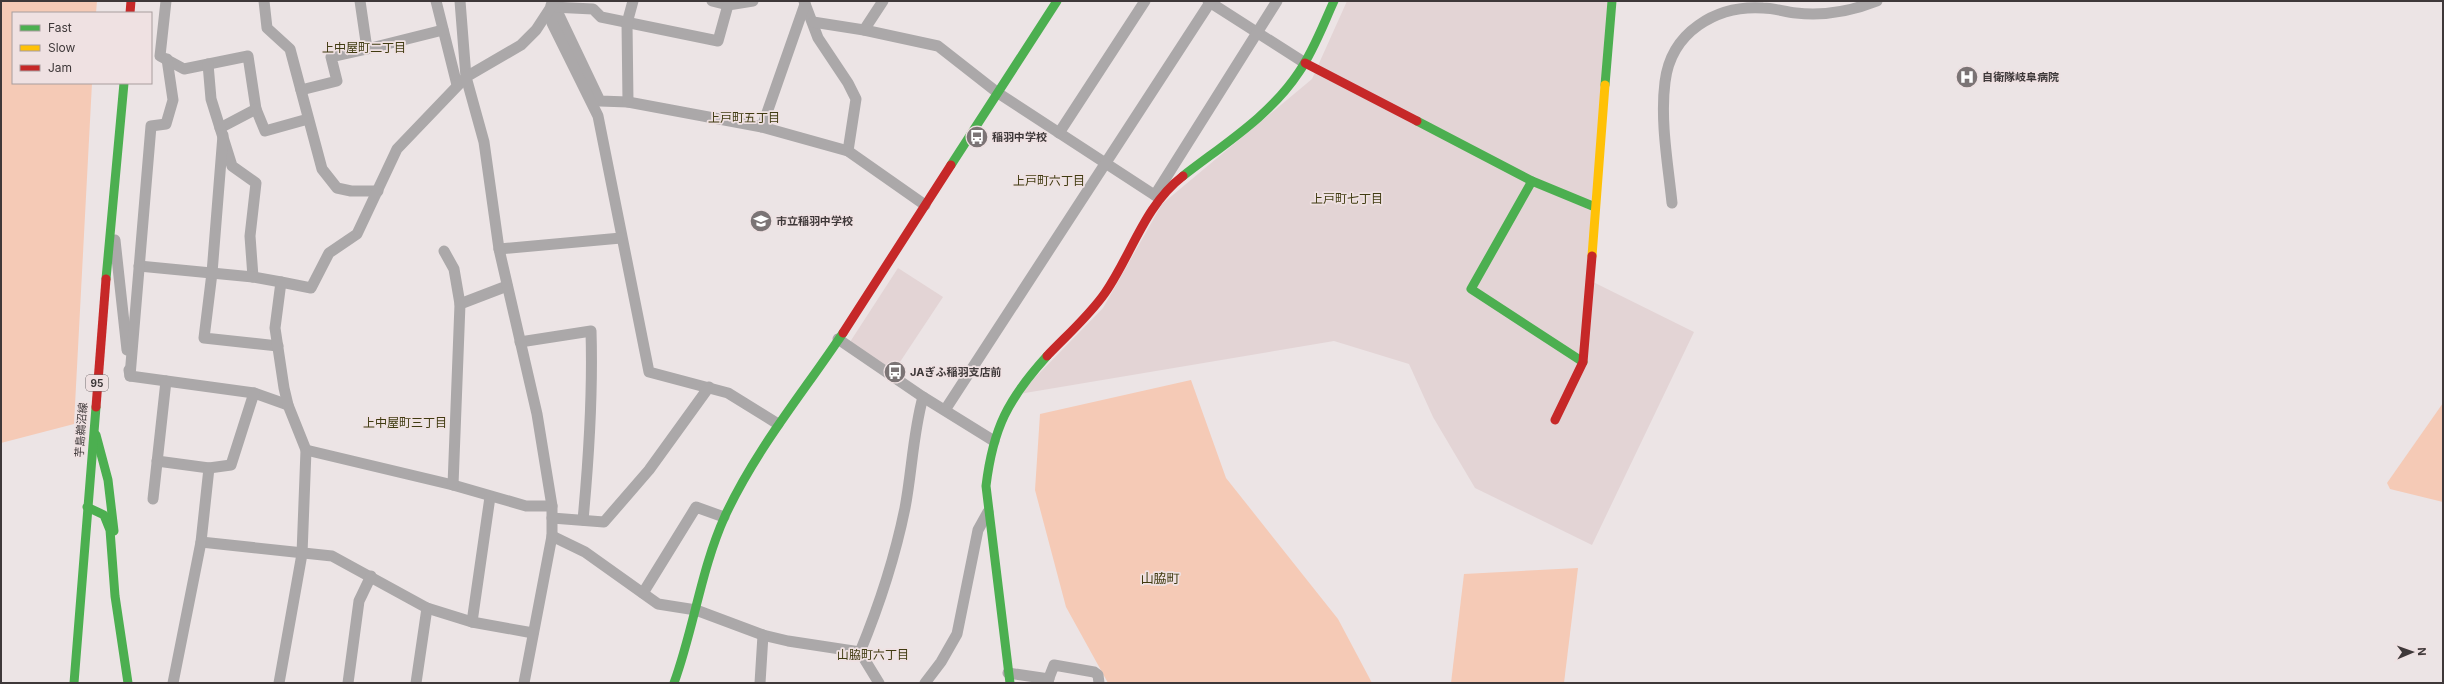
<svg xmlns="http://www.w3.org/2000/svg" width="2444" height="684" viewBox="0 0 2444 684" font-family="Inter,'Noto Sans JP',sans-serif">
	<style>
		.built { fill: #e3d4d5 }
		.green { fill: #f5cab6 }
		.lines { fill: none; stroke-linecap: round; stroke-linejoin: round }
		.street { stroke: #aba8a9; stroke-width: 11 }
		.fast { stroke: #4caf50; stroke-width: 9 }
		.slow { stroke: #ffc107; stroke-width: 9 }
		.jam { stroke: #c62828; stroke-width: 9 }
		.labels { text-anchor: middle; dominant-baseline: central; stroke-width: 3.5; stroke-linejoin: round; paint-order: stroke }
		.shield { fill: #efe1e2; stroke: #736b6c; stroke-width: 1 }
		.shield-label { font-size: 10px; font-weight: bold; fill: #3e3839 }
		.poi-label { font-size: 11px; font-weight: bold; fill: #3e3839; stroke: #efe1e2; text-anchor: start }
		.street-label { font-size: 11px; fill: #3e3839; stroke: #efe1e2 }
		.neighbourhood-label { font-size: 12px; fill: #403b11; stroke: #efe1e2 }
		.quarter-label { font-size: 13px; fill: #403b11; stroke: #efe1e2 }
	</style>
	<rect width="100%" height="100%" fill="#ece4e5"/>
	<g class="built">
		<path d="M1347 1H1609L1587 279 1694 332 1592 545 1475 488 1433 417 1409 364 1334 341 1019 394 1103 308 1162 204 1312 79Z"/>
		<path d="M898 268 943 297 894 371 850 342Z"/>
	</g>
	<g class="green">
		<path d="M1 1H97L96 13H13V83H92L74 424 1 443Z"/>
		<path d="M1191 380 1226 478 1338 619 1372 683H1108L1066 607 1035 490 1040 414Z"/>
		<path d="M2443 403V502L2390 489 2387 483Z"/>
		<path d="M1578 568 1564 683H1451L1464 574Z"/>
	</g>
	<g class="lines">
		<g class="street">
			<path d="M166 1 160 56 184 69 248 56 256 109 220 128"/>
			<path d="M264 1 267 28 290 49 322 169 337 188 351 191H378"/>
			<path d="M436 1 457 85"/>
			<path d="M712 1 728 5 730 1"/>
			<path d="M804 1 818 38 848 83 856 99 848 151"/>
			<path d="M1208 1 1305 63"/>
			<path d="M551 5 559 15 600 101 628 102 762 127 848 151 925 205"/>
			<path d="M552 7V23L598 116 649 372 728 393 778 424"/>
			<path d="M552 7 593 9 601 17 718 41 728 5 753 1"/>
			<path d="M813 22 864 30 938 46 998 93 1159 198"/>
			<path d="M864 30 883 1"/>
			<path d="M367 49 443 30"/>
			<path d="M208 64 211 99 232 166 256 183 250 236 253 277 281 282"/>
			<path d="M301 90 337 81 331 57 367 49 360 1"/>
			<path d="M628 102 627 23 633 1"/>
			<path d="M256 109 265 131 308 119"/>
			<path d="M762 127 805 4"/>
			<path d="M1059 133 1145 1"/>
			<path d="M223 135 212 273 204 338 278 346"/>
			<path d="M1155 195 1277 1"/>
			<path d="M1672 203C1668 164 1660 121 1665 82 1671 32 1716 5 1763 8 1774 8 1785 12 1796 13 1823 16 1852 11 1877 1"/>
			<path d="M115 240 127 350"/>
			<path d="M499 249 621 238"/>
			<path d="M444 251 454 269 460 304"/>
			<path d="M139 266 253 277"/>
			<path d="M838 339 923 397 994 441"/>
			<path d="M520 342 591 331C593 395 589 456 583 520"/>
			<path d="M129 370 130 376 254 393 288 405"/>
			<path d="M130 376 151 126 166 124 173 100 167 59"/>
			<path d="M945 410 1211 1"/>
			<path d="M306 450 453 485 526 506H552"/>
			<path d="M157 461 209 468"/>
			<path d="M453 485 460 304 507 286"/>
			<path d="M153 499 166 381"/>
			<path d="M552 518 604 522 649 470 709 387"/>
			<path d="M552 536 585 552 658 604 696 610 763 635 788 641 860 652 879 683"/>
			<path d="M201 542 332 556 427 608 472 622 533 633"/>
			<path d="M643 593 696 507 724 517"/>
			<path d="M472 622 490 497"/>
			<path d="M860 652C879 606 895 557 905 508 912 471 913 433 923 397"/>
			<path d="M1008 673 1049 679"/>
			<path d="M173 683 201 542 209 468 231 465 254 393"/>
			<path d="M279 683 302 554 306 450 288 405 284 388 275 328 281 282 311 288 329 253 357 234 397 149 466 77 460 1"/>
			<path d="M348 683 359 601 371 576"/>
			<path d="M416 683 427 608"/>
			<path d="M524 683 552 536V506L537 414 499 249 484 142 466 77 521 45 536 30 555 1"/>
			<path d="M760 683 763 635"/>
			<path d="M925 683 941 662 957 634 978 530 988 512"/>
			<path d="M1047 683 1054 665 1094 672 1098 675 1099 683"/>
		</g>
		<g class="fast">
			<path d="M1605 85 1612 1"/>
			<path d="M1417 121 1532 181 1595 207"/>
			<path d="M951 165 1057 1"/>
			<path d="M1183 176C1224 144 1270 116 1299 72 1314 50 1323 25 1334 1"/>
			<path d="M1532 181 1471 289 1583 362"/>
			<path d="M106 279 124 83"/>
			<path d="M96 435 108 480 114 531"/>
			<path d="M87 507 104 515 110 530 115 596 128 683"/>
			<path d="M74 683 96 407"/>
			<path d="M674 683C694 628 701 569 725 516 756 449 803 393 843 333"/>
			<path d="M1010 683 986 486C993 428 1008 399 1047 356"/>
		</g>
		<path class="slow" d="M1592 256 1605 85"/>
		<g class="jam">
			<path d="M130 13 131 1"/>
			<path d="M1305 63 1417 121"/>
			<path d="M843 333 951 165"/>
			<path d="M1047 356C1066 336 1089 316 1105 293 1132 254 1144 206 1183 176"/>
			<path d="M96 407 106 279"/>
			<path d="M1555 420 1583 362 1592 256"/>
		</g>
	</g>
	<defs>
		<g id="hospital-disc" transform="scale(1.15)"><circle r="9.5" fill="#7b7475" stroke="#efe1e2"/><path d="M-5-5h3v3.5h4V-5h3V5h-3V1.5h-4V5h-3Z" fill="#fff"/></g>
		<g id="bus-disc" transform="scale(1.15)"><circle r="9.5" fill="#7b7475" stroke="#efe1e2"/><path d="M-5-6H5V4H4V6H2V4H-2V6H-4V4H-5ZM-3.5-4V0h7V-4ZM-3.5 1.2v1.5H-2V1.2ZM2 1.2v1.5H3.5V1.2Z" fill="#fff"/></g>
		<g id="school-disc" transform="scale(1.15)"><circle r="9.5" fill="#7b7475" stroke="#efe1e2"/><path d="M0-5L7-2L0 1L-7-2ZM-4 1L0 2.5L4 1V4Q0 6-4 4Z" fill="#fff"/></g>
	</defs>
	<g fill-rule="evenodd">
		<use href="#hospital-disc" x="1967" y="77"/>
		<use href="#bus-disc" x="977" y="137"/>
		<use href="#school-disc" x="761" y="221"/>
		<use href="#bus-disc" x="895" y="372"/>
	</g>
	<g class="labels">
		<rect class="shield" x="86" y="375" width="22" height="16" rx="3"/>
		<g class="shield-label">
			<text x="97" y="383">95</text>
		</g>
		<g class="poi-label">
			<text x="1982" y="77">自衛隊岐阜病院</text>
			<text x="992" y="137">稲羽中学校</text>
			<text x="776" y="221">市立稲羽中学校</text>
			<text x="910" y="372">JAぎふ稲羽支店前</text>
		</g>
		<g class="street-label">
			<text transform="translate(81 430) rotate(-86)">芋島鵜沼線</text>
		</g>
		<g class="neighbourhood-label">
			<text x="364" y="47">上中屋町二丁目</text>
			<text x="744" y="117">上戸町五丁目</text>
			<text x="1049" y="180">上戸町六丁目</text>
			<text x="1347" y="198">上戸町七丁目</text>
			<text x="405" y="422">上中屋町三丁目</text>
			<text x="873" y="654">山脇町六丁目</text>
		</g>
		<g class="quarter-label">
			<text x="1160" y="578">山脇町</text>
		</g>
	</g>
	<rect width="2444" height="684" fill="none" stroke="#3e3839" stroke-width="4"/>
	<rect x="12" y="12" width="140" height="72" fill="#efe1e2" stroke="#a89d9e"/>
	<rect x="20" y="25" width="20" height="6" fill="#4caf50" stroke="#a89d9e"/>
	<text x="48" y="32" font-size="12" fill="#3e3839">Fast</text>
	<rect x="20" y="45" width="20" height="6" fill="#ffc107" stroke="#a89d9e"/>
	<text x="48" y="52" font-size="12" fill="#3e3839">Slow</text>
	<rect x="20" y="65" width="20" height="6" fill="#c62828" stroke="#a89d9e"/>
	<text x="48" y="72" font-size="12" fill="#3e3839">Jam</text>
	<g transform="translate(2412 652) rotate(88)" stroke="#efe1e2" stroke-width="3" paint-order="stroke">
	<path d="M0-3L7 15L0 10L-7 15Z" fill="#3e3839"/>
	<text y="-6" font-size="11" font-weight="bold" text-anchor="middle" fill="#3e3839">N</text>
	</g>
</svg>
